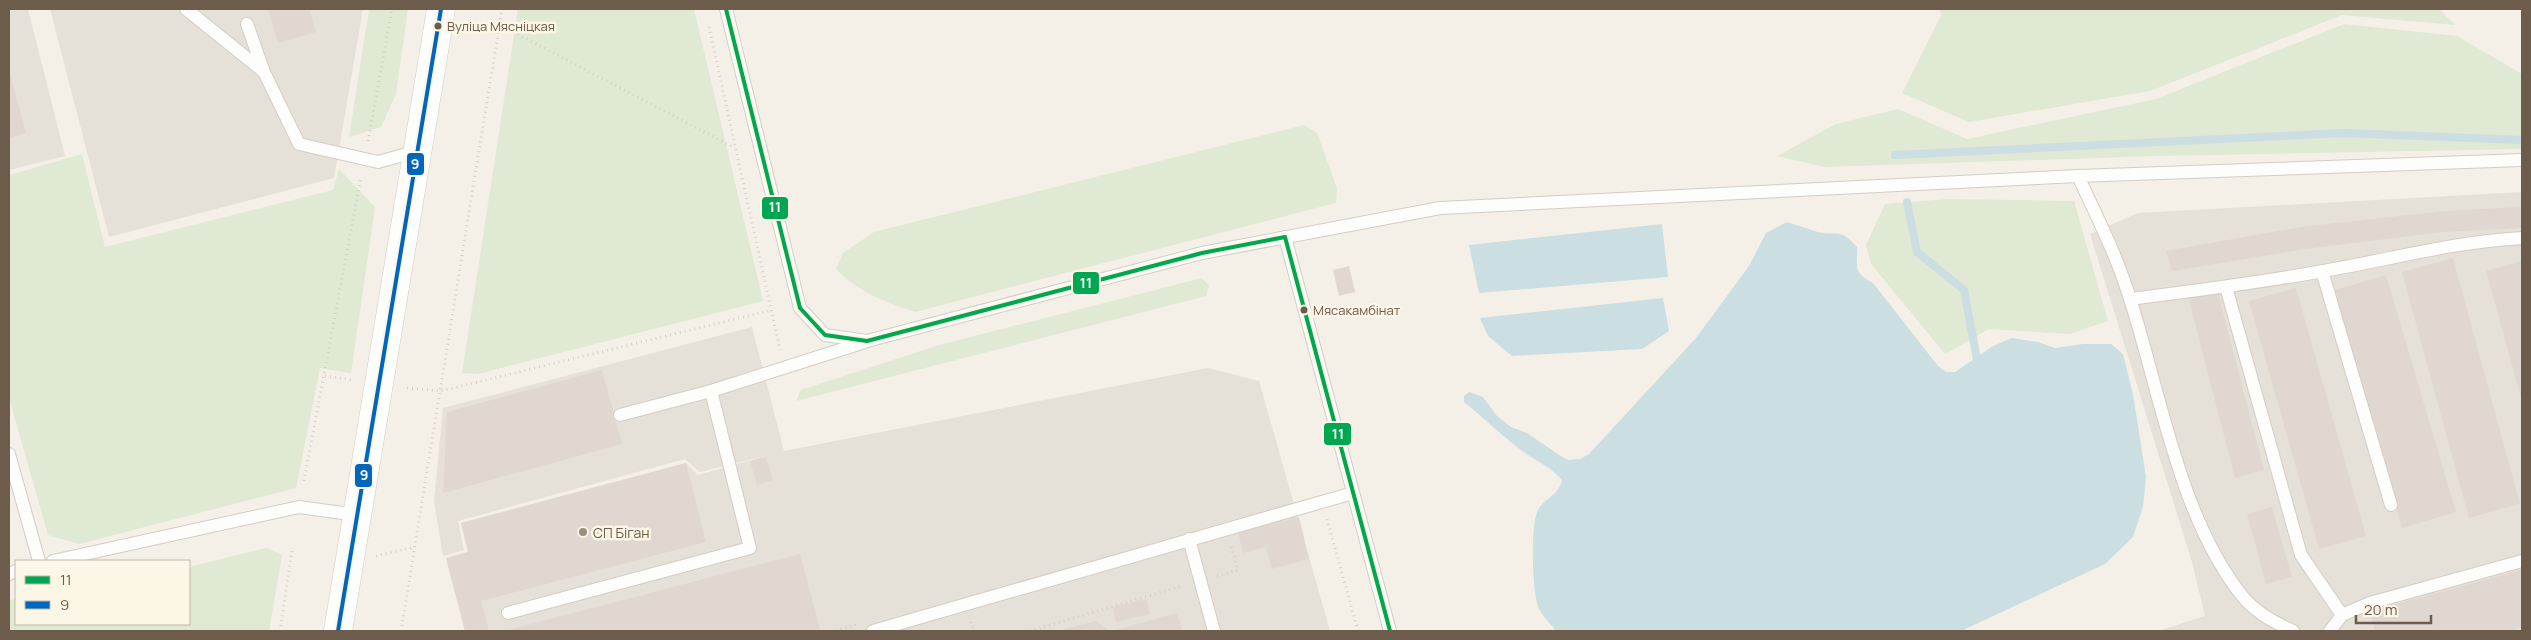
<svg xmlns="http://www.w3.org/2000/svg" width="2531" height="640" viewBox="0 0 2531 640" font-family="Manrope,sans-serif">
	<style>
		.industrial { fill: #e5e0d8 }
		.green { fill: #dfe9d3 }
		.water { fill: #cbdee1 }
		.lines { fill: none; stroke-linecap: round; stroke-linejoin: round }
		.stream { stroke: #cbdee1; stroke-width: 8 }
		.building { fill: #e0d8d0 }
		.service-casing { stroke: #d2cdc6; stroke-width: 14 }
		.secondary-casing { stroke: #d3cdc5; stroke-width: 29 }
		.path { stroke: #d5cfc9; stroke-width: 3; stroke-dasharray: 1 4; stroke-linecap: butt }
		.service { stroke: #fdfdfb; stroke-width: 12 }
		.secondary { stroke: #fdfdfb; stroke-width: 28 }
		.bus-1-casing { stroke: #fcf6e7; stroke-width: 8 }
		.bus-2-casing { stroke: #fcf6e7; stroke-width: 8 }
		.bus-1 { stroke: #00a651; stroke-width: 4 }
		.bus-2 { stroke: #0065bd; stroke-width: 4 }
		.bus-dot { fill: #6d5b4b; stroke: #fcf6e7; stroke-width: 2 }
		.poi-dot { fill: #9c8f82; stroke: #fcf6e7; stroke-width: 2 }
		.labels { text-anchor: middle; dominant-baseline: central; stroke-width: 5; stroke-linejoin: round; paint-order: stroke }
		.bus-label { font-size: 13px; fill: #6d5b4b; stroke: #fcf6e7; text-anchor: start }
		.poi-label { font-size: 14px; fill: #6d5b4b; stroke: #fcf6e7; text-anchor: start }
		.line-badge { stroke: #fcf6e7; stroke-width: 2 }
		.badge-label { font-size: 14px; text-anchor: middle; font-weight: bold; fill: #fff }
	</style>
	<rect width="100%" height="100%" fill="#f4f0e7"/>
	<g class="industrial">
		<path d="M9 9H28L65 156 9 170Z"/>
		<path d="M50 9H363L334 178 109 237Z"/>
		<path d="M2522 192V631H2158L2205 616 2192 562 2090 234 2138 213Z"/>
		<path d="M752 327 784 451 1208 368 1259 381 1330 631H465L446 558 468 552 461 523 686 463 698 475 769 455 700 472 685 459 458 521 464 550 443 556 434 501 443 408Z"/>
	</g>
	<g class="green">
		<path d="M369 9H408L396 94 381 127 349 137Z"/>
		<path d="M518 9H694L763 301 478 374 462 373Z"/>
		<path d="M1939 9H2439L2455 25 2342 15 2150 91 1969 122 1902 93 1941 15Z"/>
		<path d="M2344 24 2457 36 2522 74V149L2158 156 1824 167 1777 156 1836 124 1898 109 1967 139 2156 99Z"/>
		<path d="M1304 125 1317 133 1337 188 1336 203 915 312C885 302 858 292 836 269L843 253 874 232Z"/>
		<path d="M82 154 105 247 333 190 339 169 375 207 351 373 320 368 296 488 79 544 48 535 9 398V175Z"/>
		<path d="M1949 199 2074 201 2108 321 2070 334 1989 329 1945 354 1871 264 1866 245 1885 204Z"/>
		<path d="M1202 278 1209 286 1206 296 796 401 801 390 939 345Z"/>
		<path d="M266 548 282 555 269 631H9V601L16 598V624H189V567Z"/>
	</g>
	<g class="water">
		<path d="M1787 222C1798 225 1807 229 1818 232 1838 237 1838 226 1857 247 1858 267 1852 272 1873 283L1938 366 1946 372H1955L1993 346 2012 338 2038 342 2055 348 2083 344H2111L2123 354 2133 394 2146 477 2143 507 2133 537 2105 564 1961 631H1556C1551 624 1543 617 1539 609 1532 594 1530 524 1538 510 1545 498 1559 495 1562 480 1551 467 1536 461 1521 450 1501 435 1484 418 1464 402V396L1469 392 1483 397 1497 416 1511 427 1527 433 1559 455 1568 460 1580 459 1589 454 1696 338 1749 266 1766 233Z"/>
		<path d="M1662 224 1668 277 1479 293 1469 245Z"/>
		<path d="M1663 298 1669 331 1642 349 1512 356 1488 336 1480 318Z"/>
	</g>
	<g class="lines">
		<g class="stream">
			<path d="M1895 155 2344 133 2522 140"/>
			<path d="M1907 202 1917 252 1964 290 1978 365"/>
		</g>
	</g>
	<g class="building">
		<path d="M268 9H309L316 32 278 43Z"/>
		<path d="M9 70 26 133 9 138Z"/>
		<path d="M2522 207V228L2443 232 2304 249 2172 271 2166 251 2301 227 2444 211Z"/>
		<path d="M2453 258 2520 504 2469 518 2402 272Z"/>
		<path d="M2522 261V401L2486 271Z"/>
		<path d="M1349 266 1355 292 1339 296 1333 270Z"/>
		<path d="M2386 275 2456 512 2402 528 2332 291Z"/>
		<path d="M2296 288 2366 536 2319 549 2249 301Z"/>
		<path d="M2218 293 2264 470 2235 478 2189 300Z"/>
		<path d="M602 370 622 444 443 493 447 412Z"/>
		<path d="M766 457 773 480 757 485 750 461Z"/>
		<path d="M686 463 706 542 481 601 489 631H465L446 558 468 552 461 523Z"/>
		<path d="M2272 507 2292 577 2266 584 2247 514Z"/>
		<path d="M1299 517 1309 559 1272 569 1266 547 1243 553 1238 532Z"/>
		<path d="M800 554 820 629 810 631H504Z"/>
		<path d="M2522 570V627L2507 631H2375L2370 611Z"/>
		<path d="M1146 599 1150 614 1116 622 1113 607Z"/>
		<path d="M1177 613 1182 631H1112Z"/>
		<path d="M1096 621 1110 631H1057Z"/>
	</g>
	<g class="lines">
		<g class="service-casing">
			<g id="service">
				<path d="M186 9 263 71"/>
				<path d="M726 9 800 308 825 335 867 341 1202 253 1440 208 2078 176 2522 160"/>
				<path d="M247 24 264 72 299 144 378 162 418 151"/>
				<path d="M2078 176C2097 217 2118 258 2131 302 2161 396 2180 519 2243 597 2256 613 2275 623 2293 631"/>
				<path d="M1285 237 1390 631"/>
				<path d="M2322 271 2391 505"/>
				<path d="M2226 287 2301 555 2342 615"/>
				<path d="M2131 299C2199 290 2267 282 2334 269 2400 257 2455 242 2522 238"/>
				<path d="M620 415 711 391 865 342"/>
				<path d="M9 454 39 561"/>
				<path d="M1189 539 1214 631"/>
				<path d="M53 561 299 507 357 515"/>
				<path d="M9 574 16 571"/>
				<path d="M508 613 750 548 711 391"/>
				<path d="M873 631 1353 493"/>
				<path d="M2330 631 2342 615 2370 603 2522 561"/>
			</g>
		</g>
		<g class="secondary-casing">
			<path id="secondary" d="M338 631 441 9"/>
		</g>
		<g class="path">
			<path d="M500 25 735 148"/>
			<path d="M709 27 780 350"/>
			<path d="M368 141 392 9"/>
			<path d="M325 376 353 380"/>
			<path d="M407 388 441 391 772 310"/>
			<path d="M304 481 361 177"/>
			<path d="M1327 519 1358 631"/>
			<path d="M376 556 415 547"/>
			<path d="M1217 576 1238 570 1231 546"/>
			<path d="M971 622 974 631"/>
			<path d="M280 631 292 551"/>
			<path d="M401 631 502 9"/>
			<path d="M836 631 856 625"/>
			<path d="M1030 631 1182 586"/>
		</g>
		<use href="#service" class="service"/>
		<use href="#secondary" class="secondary"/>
		<g class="bus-1-casing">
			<g id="bus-1">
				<path d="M726 9 800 308 825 335 867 341 1202 253 1285 237"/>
				<path d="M1285 237 1390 631"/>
			</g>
		</g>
		<g class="bus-2-casing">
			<path id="bus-2" d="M338 631 441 9"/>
		</g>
		<use href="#bus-1" class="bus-1"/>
		<use href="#bus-2" class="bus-2"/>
	</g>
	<g class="bus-dot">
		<circle cx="438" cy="26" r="4.5"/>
		<circle cx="1304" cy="310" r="4.5"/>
	</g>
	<circle class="poi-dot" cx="583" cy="532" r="5"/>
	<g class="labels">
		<g class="bus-label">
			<text x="447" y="26">Вуліца Мясніцкая</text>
			<text x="1313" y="310">Мясакамбінат</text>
		</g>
		<g class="poi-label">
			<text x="593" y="532">СП Біган</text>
		</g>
	</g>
	<g class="line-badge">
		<rect x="406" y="152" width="19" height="24" rx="5" fill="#0065bd"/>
		<rect x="761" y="196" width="28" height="24" rx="5" fill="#00a651"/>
		<rect x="1072" y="271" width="28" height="24" rx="5" fill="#00a651"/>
		<rect x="1323" y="422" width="29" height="24" rx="5" fill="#00a651"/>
		<rect x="354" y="463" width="19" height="25" rx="5" fill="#0065bd"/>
	</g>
	<g class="badge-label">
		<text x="415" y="169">9</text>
		<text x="775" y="212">11</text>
		<text x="1086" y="288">11</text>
		<text x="1338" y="439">11</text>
		<text x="364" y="480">9</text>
	</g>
	<rect width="2531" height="640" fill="none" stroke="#6d5b4b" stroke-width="20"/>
	<rect x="15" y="560" width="175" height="65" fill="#fcf6e7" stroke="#c3b8a9"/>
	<rect x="25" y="576" width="25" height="8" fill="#00a651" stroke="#c3b8a9"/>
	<text x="60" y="585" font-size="15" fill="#6d5b4b">11</text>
	<rect x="25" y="601" width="25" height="8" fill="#0065bd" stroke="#c3b8a9"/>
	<text x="60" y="610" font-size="15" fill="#6d5b4b">9</text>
	<path d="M2356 615v8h75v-8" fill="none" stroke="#6d5b4b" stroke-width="2.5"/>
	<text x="2364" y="615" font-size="15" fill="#6d5b4b" stroke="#fcf6e7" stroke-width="4" paint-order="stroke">20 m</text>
</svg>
